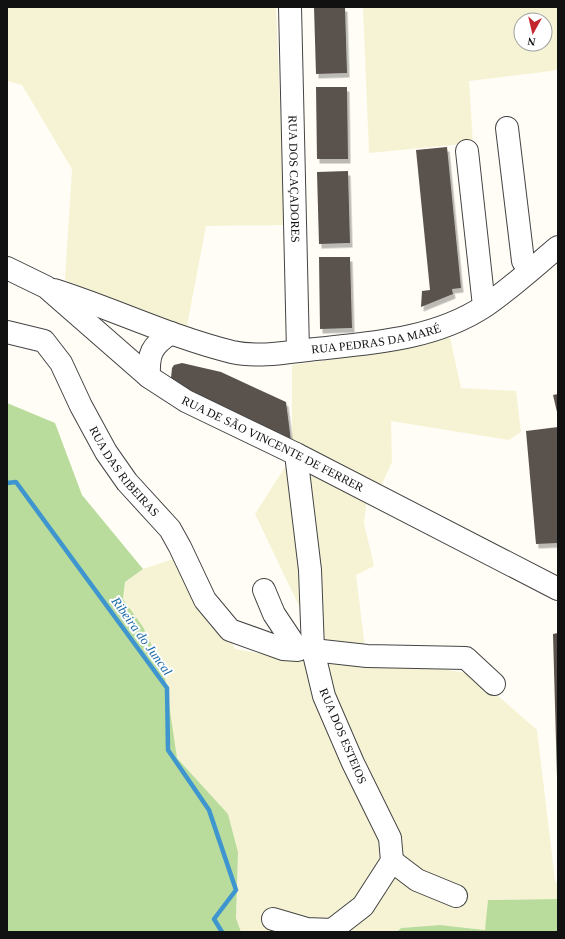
<svg xmlns="http://www.w3.org/2000/svg" width="565" height="939" viewBox="0 0 565 939" font-family="'Times New Roman',serif">
	<style>
		.farmland { fill: #f6f3d4; fill-rule: evenodd }
		.forest { fill: #b9dc9c }
		.lines { fill: none; stroke-linecap: round; stroke-linejoin: round }
		.stream { stroke: #3f96cf; stroke-width: 4.5 }
		.building { fill: #5a524d; filter: url(#shadow) }
		.minor-casing { stroke: #444; stroke-width: 24 }
		.minor { stroke: #fff; stroke-width: 22 }
		.labels { text-anchor: middle; dominant-baseline: central; stroke-width: 4; stroke-linejoin: round; paint-order: stroke }
		.street-label { font-size: 12px; fill: #111; stroke: #fff }
		.water-label { font-size: 13px; font-style: italic; fill: #1768a6; stroke: #fff }
	</style>
	<defs>
		<filter id="shadow"><feDropShadow dx="2.5" dy="4.5" stdDeviation="0" flood-color="#0004"/></filter>
	</defs>
	<rect width="100%" height="100%" fill="#fffdf5"/>
	<g class="farmland">
		<path d="M7 7H276L285 225 206 226 186 331 65 280 72 169 22 85 7 81Z"/>
		<path d="M363 7H558V69L551 71 469 81 473 143 369 153ZM521 20H545V44H521Z"/>
		<path d="M450 337 461 388 516 391 521 432 509 440 391 421 392 462 382 484 367 500 364 523 374 566 356 575 367 664 429 667 473 674 537 730 555 880 558 885V899L488 900 486 930 440 925 401 928 397 932H241L236 918 238 852 228 814 177 758 170 718 123 599 125 582 143 569 185 555 235 649 313 663 300 608 255 514 292 456V365L372 354Z"/>
	</g>
	<g class="forest">
		<path d="M7 403 55 423 82 495 143 569 125 582 123 599 143 627 164 671 177 758 228 814 238 852 236 918 241 932H7Z"/>
		<path d="M558 899V932H397L401 928 440 925 485 930 488 900Z"/>
	</g>
	<g class="lines">
		<path class="stream" d="M7 483 16 482 167 688 168 750 209 810 236 890 214 919 222 932"/>
	</g>
	<g class="building">
		<path d="M314 7H345L347 73 316 74Z"/>
		<path d="M316 87H347L348 159H317Z"/>
		<path d="M447 147 461 288 452 289 453 294 421 307 422 291 430 290 416 150Z"/>
		<path d="M348 171 350 243 319 244 317 172Z"/>
		<path d="M319 257H350L352 328 320 329Z"/>
		<path d="M182 363 221 372 286 402 291 441 203 401 171 378 172 368 174 365Z"/>
		<path d="M558 394V412H557L553 395Z"/>
		<path d="M558 427V543L536 544 526 431Z"/>
		<path d="M558 633V777H557L553 634Z"/>
	</g>
	<g class="lines">
		<g class="minor-casing">
			<g id="minor">
				<path id="s1" d="M290 7 298 351"/>
				<path d="M507 128 523 261 529 270"/>
				<path d="M467 151 484 306"/>
				<path id="s2" d="M7 268 46 287 149 377 186 401 296 454 558 589"/>
				<path id="s3" d="M54 290C114 309 171 337 232 352 259 358 289 352 316 349 374 343 435 339 485 306 510 289 534 267 558 247"/>
				<path id="s4" d="M7 332 44 341 61 363 81 406 106 452 127 482 170 529 180 547 205 600 230 630 283 649 298 650 274 614 264 590"/>
				<path d="M149 377C148 354 151 346 171 333"/>
				<path d="M313 650 367 656 466 658 494 684"/>
				<path d="M392 861 417 880 456 896"/>
				<path d="M273 919 307 929 332 930 363 906 392 861 390 838 353 763 324 696 313 650 310 570 296 454"/>
			</g>
		</g>
		<use href="#minor" class="minor"/>
	</g>
	<g class="labels">
		<g class="street-label">
			<text stroke="none"><textPath href="#s1" startOffset="172">RUA DOS CAÇADORES</textPath></text>
			<text stroke="none"><textPath href="#s3" startOffset="334">RUA PEDRAS DA MARÉ</textPath></text>
			<text stroke="none"><textPath href="#s2" startOffset="321">RUA DE SÃO VINCENTE DE FERRER</textPath></text>
			<text stroke="none"><textPath href="#s4" startOffset="192">RUA DAS RIBEIRAS</textPath></text>
			<text transform="translate(343 736) rotate(67)">RUA DOS ESTEIOS</text>
		</g>
		<g class="water-label">
			<text transform="translate(142 636) rotate(54)">Ribeira do Juncal</text>
		</g>
	</g>
	<rect width="565" height="939" fill="none" stroke="#111111" stroke-width="16"/>
	<g transform="translate(533 32) rotate(188)"><circle r="19" fill="#ffffff" stroke="#a0a0a0"/>
	<path d="M0-3L7 15L0 10L-7 15Z" fill="#c4262e"/>
	<text y="-6" font-size="11" font-weight="bold" text-anchor="middle" fill="#111111">N</text>
	</g>
</svg>
